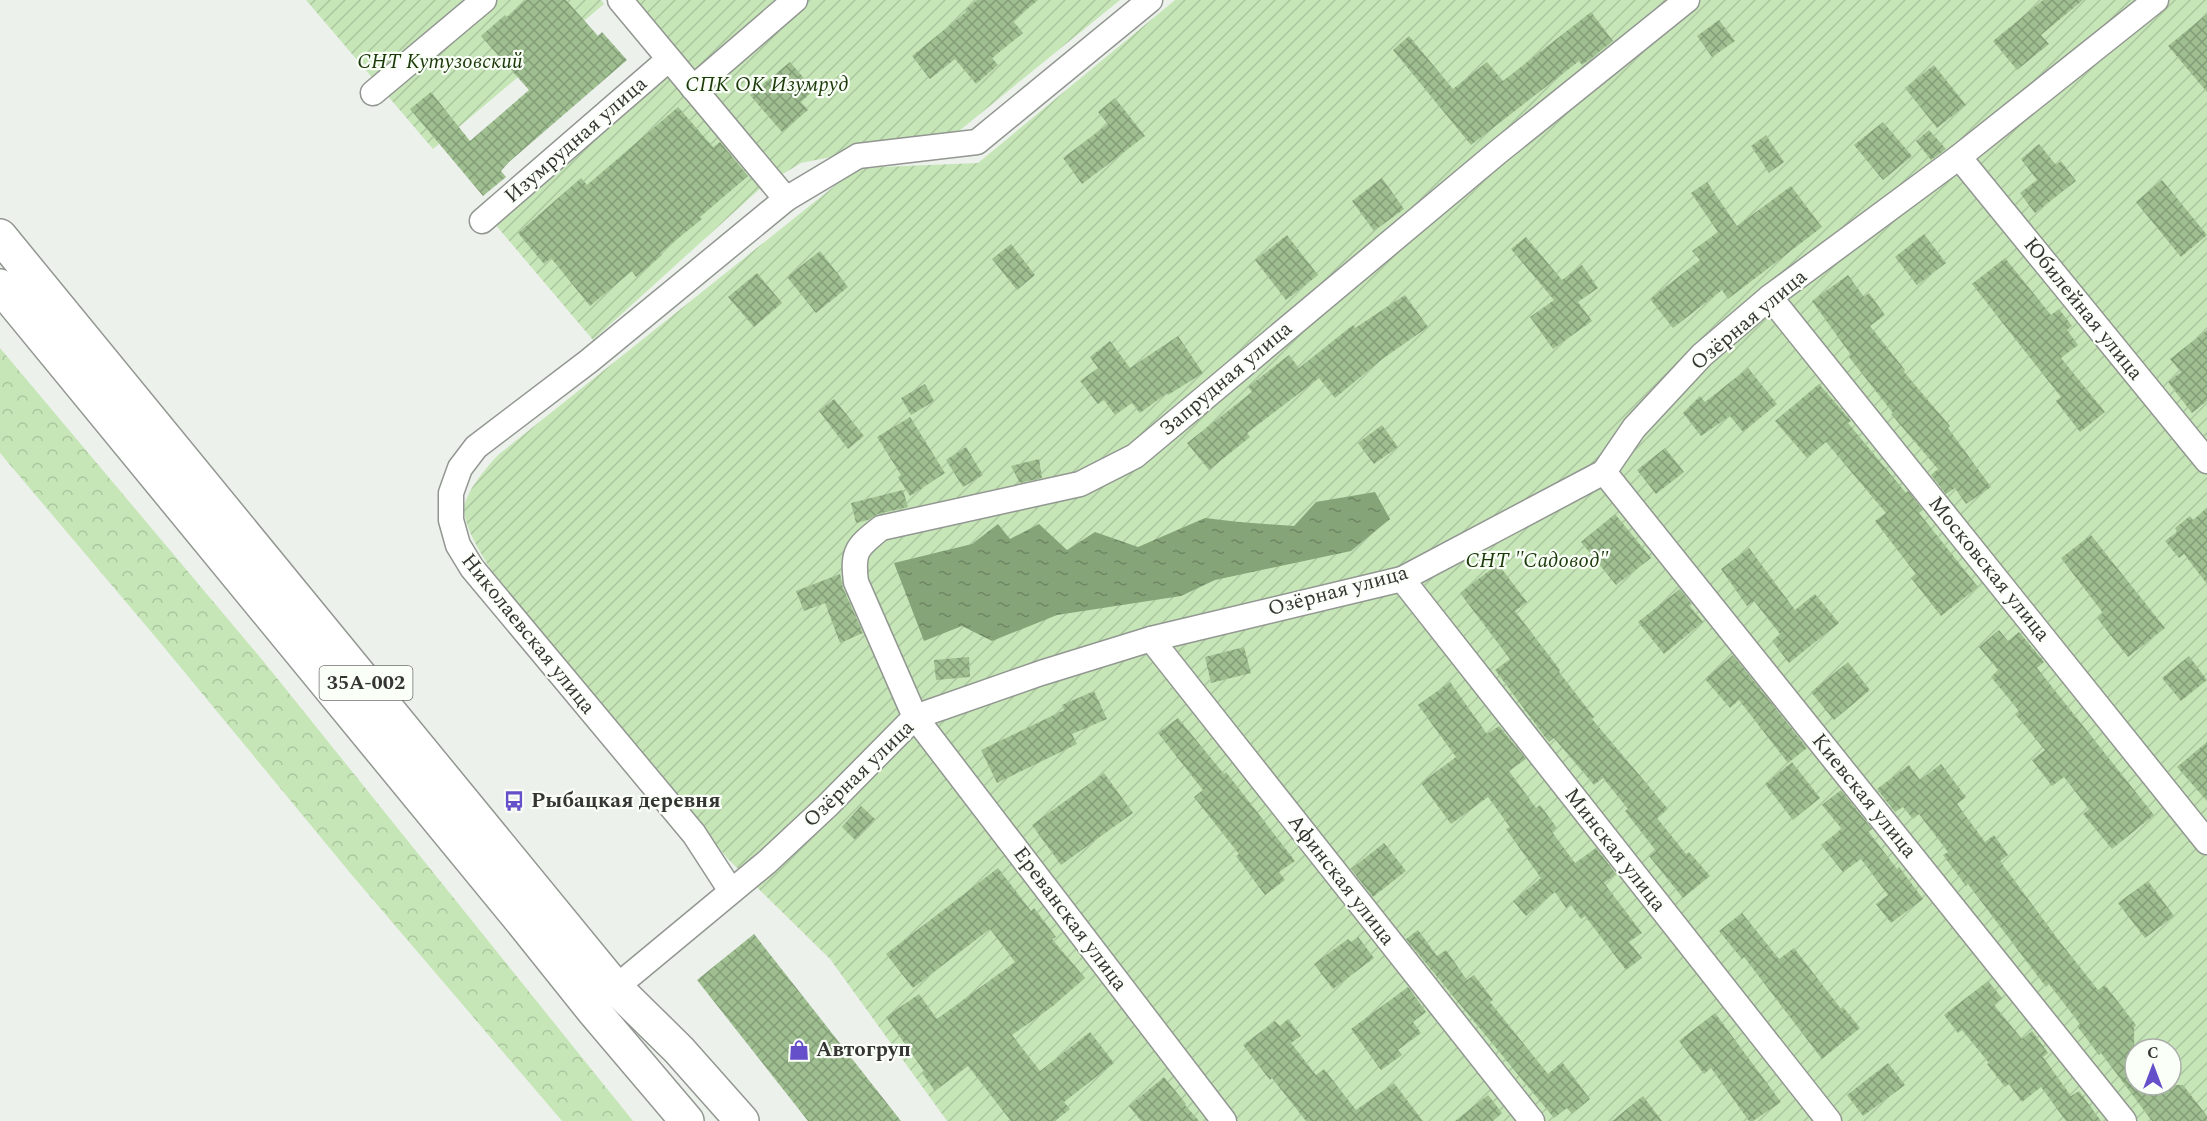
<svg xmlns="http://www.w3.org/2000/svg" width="2207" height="1121" viewBox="0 0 2207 1121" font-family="Spectral,serif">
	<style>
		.forest { fill: url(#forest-crowns) }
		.garden { fill: url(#garden-furrows); fill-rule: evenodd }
		.water { fill: url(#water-ripples) }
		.building { fill: url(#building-cross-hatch) }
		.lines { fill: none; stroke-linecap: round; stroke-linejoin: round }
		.street-casing { stroke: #929791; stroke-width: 27 }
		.primary-casing { stroke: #929791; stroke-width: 36 }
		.street { stroke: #fff; stroke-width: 24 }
		.primary { stroke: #fff; stroke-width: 33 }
		.labels { text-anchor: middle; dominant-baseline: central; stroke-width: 4.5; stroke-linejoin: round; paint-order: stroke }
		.shield { fill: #fafff8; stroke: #70726f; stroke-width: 1.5 }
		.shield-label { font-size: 20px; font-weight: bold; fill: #353634 }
		.park-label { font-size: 21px; font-style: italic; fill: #1b3909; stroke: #fafff8 }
		.street-label { font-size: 21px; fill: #353634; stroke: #fafff8 }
		.poi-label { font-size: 21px; font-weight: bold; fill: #353634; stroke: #fafff8; text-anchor: start }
	</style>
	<defs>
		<pattern id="forest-crowns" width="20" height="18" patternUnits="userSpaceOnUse" patternTransform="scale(1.5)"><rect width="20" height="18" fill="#c6e6b8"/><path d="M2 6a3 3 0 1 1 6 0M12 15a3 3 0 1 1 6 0" fill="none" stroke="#abc69f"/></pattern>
		<pattern id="garden-furrows" width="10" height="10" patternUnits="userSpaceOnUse" patternTransform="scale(1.5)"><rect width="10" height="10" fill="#c6e6b8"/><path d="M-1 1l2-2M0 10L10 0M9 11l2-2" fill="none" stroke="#abc69f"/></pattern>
		<pattern id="water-ripples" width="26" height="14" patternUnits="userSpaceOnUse" patternTransform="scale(1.5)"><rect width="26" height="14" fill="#85a478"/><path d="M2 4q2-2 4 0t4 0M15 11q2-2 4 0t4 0" fill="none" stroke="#6e8663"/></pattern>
		<pattern id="building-cross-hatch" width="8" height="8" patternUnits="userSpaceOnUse" patternTransform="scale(1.5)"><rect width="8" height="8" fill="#9fbf91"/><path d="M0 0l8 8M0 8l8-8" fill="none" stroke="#829c77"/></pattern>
	</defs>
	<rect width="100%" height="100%" fill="#edf1eb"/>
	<path class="forest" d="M0 348 264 662 633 1121H562L351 874 158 640 0 453Z"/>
	<g class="garden">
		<path d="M306 0H601L604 4 433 149Z"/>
		<path d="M633 0H1120L959 131 801 163 763 186 593 340 494 223 685 61Z"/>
		<path d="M1175 0H2207V1121H947L830 959 728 859 498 581C487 563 465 531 464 510 464 493 487 467 498 455L857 168 978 163ZM2135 1049H2171V1085H2135Z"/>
	</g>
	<path class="water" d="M1375 492 1390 519 1351 551 1215 580 1181 596 1057 615 992 641 962 626 924 641 894 563 972 544 998 524 1010 539 1039 524 1067 550 1095 532 1138 547 1205 518 1239 522 1294 526 1316 502Z"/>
	<g class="building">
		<path d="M526 0H566L598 36 602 32 627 60 509 162 501 171 506 177 483 196 410 109 431 92 470 141 529 90 481 36 505 15 507 17Z"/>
		<path d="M977 0H1038L1013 21 1023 33 992 58 998 65 976 84 955 59 930 79 912 56 966 12 965 10Z"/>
		<path d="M2043 0H2083L2041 35 2049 44 2017 70 1993 41Z"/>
		<path d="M1591 12 1613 41 1582 65 1579 61 1471 145 1393 50 1409 36 1453 89 1487 62 1503 81Z"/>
		<path d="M2207 14V92L2168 46Z"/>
		<path d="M1719 20 1735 41 1712 57 1697 36Z"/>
		<path d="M790 62 814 90 801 102 808 110 782 132 750 95Z"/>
		<path d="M1934 65 1966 105 1937 128 1905 88Z"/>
		<path d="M1115 98 1145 136 1082 184 1063 158 1108 124 1098 112Z"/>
		<path d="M678 107 713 147 720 142 748 176 700 217 702 219 660 253 662 255 636 277 632 271 590 306 551 258 544 264 518 233 581 178 587 185Z"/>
		<path d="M1883 122 1912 156 1883 180 1854 145Z"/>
		<path d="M1929 130 1946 149 1931 160 1916 141Z"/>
		<path d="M1766 135 1784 162 1769 173 1751 146Z"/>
		<path d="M2039 144 2056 165 2061 161 2076 181 2035 213 2020 193 2037 180 2021 159Z"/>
		<path d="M1382 178 1404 209 1374 231 1352 201Z"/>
		<path d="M2162 180 2207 235 2181 257 2136 202Z"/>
		<path d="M1707 182 1737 226 1791 186 1822 227 1728 299 1722 290 1673 328 1650 299 1700 260 1692 251 1718 232 1691 193Z"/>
		<path d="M1924 234 1946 263 1917 285 1895 257Z"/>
		<path d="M1287 235 1318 275 1286 300 1255 260Z"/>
		<path d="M1526 237 1562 280 1582 265 1598 288 1578 302 1592 321 1553 349 1530 317 1554 300 1511 249Z"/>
		<path d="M1011 244 1035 275 1017 290 992 259Z"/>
		<path d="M820 251 848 287 816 313 787 277Z"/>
		<path d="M2005 258 2051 315 2059 309 2072 326 2067 330 2078 345 2061 358 2105 412 2080 432 2056 401 2061 397 1972 284Z"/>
		<path d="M757 273 782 303 754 327 728 297Z"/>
		<path d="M1848 275 1864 297 1869 293 1885 315 1870 326 1905 370 1904 372 1950 426 1948 428 1991 487 1966 504 1955 488 1946 494 1931 475 1938 469 1891 414 1893 413 1849 357 1851 355 1812 301Z"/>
		<path d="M1405 295 1428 327 1381 360 1335 398 1319 378 1247 433 1250 437 1209 470 1187 443 1252 392 1248 387 1289 355 1299 368 1353 325 1355 328Z"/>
		<path d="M2207 330V401L2192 413 2168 382 2181 372 2170 359Z"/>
		<path d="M1178 336 1203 373 1168 395 1167 393 1140 413 1132 403 1115 415 1104 400 1098 404 1080 381 1098 368 1090 357 1110 341 1130 368Z"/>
		<path d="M1748 368 1777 404 1743 432 1730 416 1701 436 1683 413 1700 396 1705 402Z"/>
		<path d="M925 384 934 401 911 415 901 398Z"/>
		<path d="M1819 384 1851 421 1848 423 1906 493 1908 491 1923 510 1919 513 1978 587 1941 616 1911 578 1916 574 1875 521 1886 513 1826 442 1807 458 1775 421Z"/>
		<path d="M834 399 864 436 848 449 819 411Z"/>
		<path d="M910 417 945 473 910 496 898 477 901 475 877 437Z"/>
		<path d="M1382 425 1398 447 1374 464 1358 443Z"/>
		<path d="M966 447 983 475 963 487 946 460Z"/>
		<path d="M1665 448 1684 472 1656 494 1637 470Z"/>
		<path d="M1039 459 1042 478 1020 483 1011 466Z"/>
		<path d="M903 490 908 507 878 514 868 520 856 523 851 503Z"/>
		<path d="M2207 508V584L2184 554 2179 558 2165 541 2177 532 2175 528 2190 516 2193 520Z"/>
		<path d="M1615 514 1651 558 1616 585 1581 542Z"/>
		<path d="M2091 535 2165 628 2128 657 2097 618 2103 613 2061 558Z"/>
		<path d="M1749 548 1795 610 1815 594 1839 623 1789 663 1772 641 1780 634 1754 601 1747 606 1721 569Z"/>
		<path d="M1498 564 1527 602 1515 611 1560 670 1559 672 1594 717 1592 719 1668 809 1657 818 1686 854 1689 852 1710 876 1683 898 1649 856 1656 851 1625 811 1628 809 1603 778 1594 785 1554 738 1549 742 1495 670 1510 659 1460 593Z"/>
		<path d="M840 574 843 588 863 633 840 643 825 603 804 611 796 591Z"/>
		<path d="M1680 589 1691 603 1689 605 1703 622 1664 654 1638 622Z"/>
		<path d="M1999 630 2008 641 2019 632 2044 662 2037 668 2154 815 2112 849 2083 814 2089 809 2064 777 2052 786 2032 760 2045 750 2015 714 2019 711 1991 677 1998 670 1979 647Z"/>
		<path d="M1244 647 1251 673 1211 683 1205 657Z"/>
		<path d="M1733 655 1807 748 1788 763 1739 700 1730 708 1705 679Z"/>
		<path d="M2189 656 2207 680 2181 701 2162 678Z"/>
		<path d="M969 657 970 677 936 680 934 660Z"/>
		<path d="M1848 662 1870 690 1834 720 1811 692Z"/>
		<path d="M1450 682 1487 734 1499 726 1526 759 1509 771 1536 808 1540 805 1557 828 1552 832 1575 863 1596 848 1616 874 1604 883 1642 933 1629 942 1642 958 1626 970 1585 916 1581 919 1571 905 1566 908 1555 892 1526 916 1513 901 1541 878 1506 829 1510 827 1488 797 1451 824 1421 783 1456 757 1418 705Z"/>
		<path d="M1094 691 1107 719 1072 734 1077 744 997 783 981 750 1064 710 1062 705Z"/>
		<path d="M1178 718 1224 774 1226 772 1295 861 1279 872 1285 880 1265 895 1236 856 1239 854 1194 797 1203 790 1158 733Z"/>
		<path d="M2207 742V801L2177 767Z"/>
		<path d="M1792 762 1820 798 1793 820 1765 784Z"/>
		<path d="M1941 764 1966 797 1957 804 1985 842 1994 835 2008 855 2000 861 2060 942 2098 990 2105 985 2136 1025 2134 1028 2135 1085H2183L2207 1116V1121H2152L2101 1053 2099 1055 2077 1026 2080 1024 2049 984 2046 987 1968 884 1966 886 1943 855 1948 852 1919 814 1913 819 1903 807 1895 812 1877 789 1909 765 1920 780Z"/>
		<path d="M1104 773 1133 813 1061 865 1032 825Z"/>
		<path d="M1841 790 1872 829 1868 831 1897 869 1899 867 1923 899 1891 923 1876 904 1888 895 1861 859 1843 872 1821 845 1842 829 1822 805Z"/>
		<path d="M861 806 875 819 855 840 842 827Z"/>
		<path d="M1384 843 1406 871 1373 897 1351 869Z"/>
		<path d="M998 868 1031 911 1034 908 1056 937 1052 939 1085 978 1053 1006 1012 1035 1040 1071 1090 1032 1114 1063 1064 1102 1070 1109 1055 1121H1011L968 1066 935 1091 922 1073 924 1071 886 1017 919 994 937 1019 1015 962 990 929 913 988 886 954Z"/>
		<path d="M2148 881 2174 916 2145 938 2118 903Z"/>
		<path d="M1742 913 1779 959 1794 948 1841 1009 1843 1007 1860 1028 1822 1059 1744 957 1742 959 1719 931Z"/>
		<path d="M1418 930 1437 956 1446 950 1467 980 1474 975 1493 1000 1490 1002 1548 1074 1562 1062 1590 1099 1572 1114 1567 1108 1554 1118 1406 939Z"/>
		<path d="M754 934 901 1121H808L697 980Z"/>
		<path d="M1358 937 1374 958 1333 989 1314 964 1348 939 1351 942Z"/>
		<path d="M1988 981 2002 998 1994 1005 2022 1039 2032 1031 2048 1053 2043 1057 2071 1096 2079 1091 2101 1121H2066L2041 1087 2022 1102 2009 1084 2005 1087 1987 1064 1989 1063 1962 1030 1958 1033 1944 1015Z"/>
		<path d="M1408 987 1426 1012 1413 1022 1421 1033 1398 1050 1402 1055 1381 1070 1351 1029Z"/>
		<path d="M1715 1013 1781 1102 1753 1121H1749L1711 1068 1704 1074 1679 1041Z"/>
		<path d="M1288 1019 1301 1036 1291 1043 1316 1075 1324 1069 1356 1110 1394 1083 1423 1121H1306L1272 1078 1270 1080 1243 1045 1275 1021 1280 1026Z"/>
		<path d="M1888 1063 1905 1085 1863 1116 1847 1095Z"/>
		<path d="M1164 1077 1186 1104 1185 1105 1199 1121H1141L1129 1106Z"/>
		<path d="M1488 1095 1502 1113 1493 1121H1455Z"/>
		<path d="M1643 1096 1662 1121H1612Z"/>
	</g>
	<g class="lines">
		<g class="street-casing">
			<g id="street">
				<path d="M620 0 786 199 589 361 476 447 460 468 451 493V520L458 545 472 568 694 834 731 891"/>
				<path d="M693 88 795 0"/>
				<path d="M373 93 484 0"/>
				<path d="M1959 157 2207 461"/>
				<path d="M786 199 858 156 977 142 1150 0"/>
				<path d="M482 221 669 59"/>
				<path d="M1770 297 2207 842"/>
				<path d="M1604 472 2124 1121"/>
				<path d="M1402 579 1829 1121"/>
				<path d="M1151 639 1532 1121"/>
				<path d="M603 998 767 862 827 806 915 717 1041 673 1151 639 1402 579 1604 472 1634 428 1702 355 1770 297 1959 157 2156 0"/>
				<path d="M1224 1121 915 717 856 582C852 551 857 547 881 528L1080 484 1135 456 1498 152 1687 0"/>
			</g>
		</g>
		<g class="primary-casing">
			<g id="primary">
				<path d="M0 236 615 987 679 1050 742 1121"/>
				<path d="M0 286 524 924 592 1009 687 1121"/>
			</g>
		</g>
		<use href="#street" class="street"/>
		<use href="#primary" class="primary"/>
	</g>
	<defs>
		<g id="bus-bare" transform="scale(1.62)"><path d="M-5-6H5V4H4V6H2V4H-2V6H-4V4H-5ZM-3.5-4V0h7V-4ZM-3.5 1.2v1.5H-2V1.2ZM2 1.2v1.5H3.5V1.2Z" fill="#6550c9" stroke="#fafff8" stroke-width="2.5" paint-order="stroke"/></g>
		<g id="shop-bare" transform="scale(1.62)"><path d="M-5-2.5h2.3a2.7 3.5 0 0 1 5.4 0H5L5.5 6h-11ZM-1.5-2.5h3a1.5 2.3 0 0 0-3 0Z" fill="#6550c9" stroke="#fafff8" stroke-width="2.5" paint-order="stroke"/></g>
	</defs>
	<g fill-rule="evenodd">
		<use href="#bus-bare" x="514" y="801"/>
		<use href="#shop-bare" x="799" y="1050"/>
	</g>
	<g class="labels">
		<rect class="shield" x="319.5" y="666" width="93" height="34" rx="4.5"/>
		<g class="shield-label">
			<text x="366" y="683">35А-002</text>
		</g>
		<g class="park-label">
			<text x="440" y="62">СНТ Кутузовский</text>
			<text x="767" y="85">СПК ОК Изумруд</text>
			<text x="1537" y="561">СНТ "Садовод"</text>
		</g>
		<g class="street-label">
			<text transform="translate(576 140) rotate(-41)">Изумрудная улица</text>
			<text transform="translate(2083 309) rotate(51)">Юбилейная улица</text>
			<text transform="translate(1749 320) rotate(-40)">Озёрная улица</text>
			<text transform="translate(1226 379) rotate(-40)">Запрудная улица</text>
			<text transform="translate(1989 569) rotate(51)">Московская улица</text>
			<text transform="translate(1338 591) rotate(-15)">Озёрная улица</text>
			<text transform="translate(528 634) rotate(51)">Николаевская улица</text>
			<text transform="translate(859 774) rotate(-44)">Озёрная улица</text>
			<text transform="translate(1864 796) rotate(51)">Киевская улица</text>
			<text transform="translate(1615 850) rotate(52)">Минская улица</text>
			<text transform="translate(1341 880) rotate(52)">Афинская улица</text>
			<text transform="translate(1070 919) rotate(53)">Ереванская улица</text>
		</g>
		<g class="poi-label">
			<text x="531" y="801">Рыбацкая деревня</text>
			<text x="816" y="1050">Автогруп</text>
		</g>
	</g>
	<g transform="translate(2153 1067)"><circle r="28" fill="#fafff8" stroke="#abafaa" stroke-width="1.5"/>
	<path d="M0-4.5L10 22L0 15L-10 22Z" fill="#6550c9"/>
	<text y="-9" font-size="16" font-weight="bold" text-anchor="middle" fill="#353634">С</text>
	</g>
</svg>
